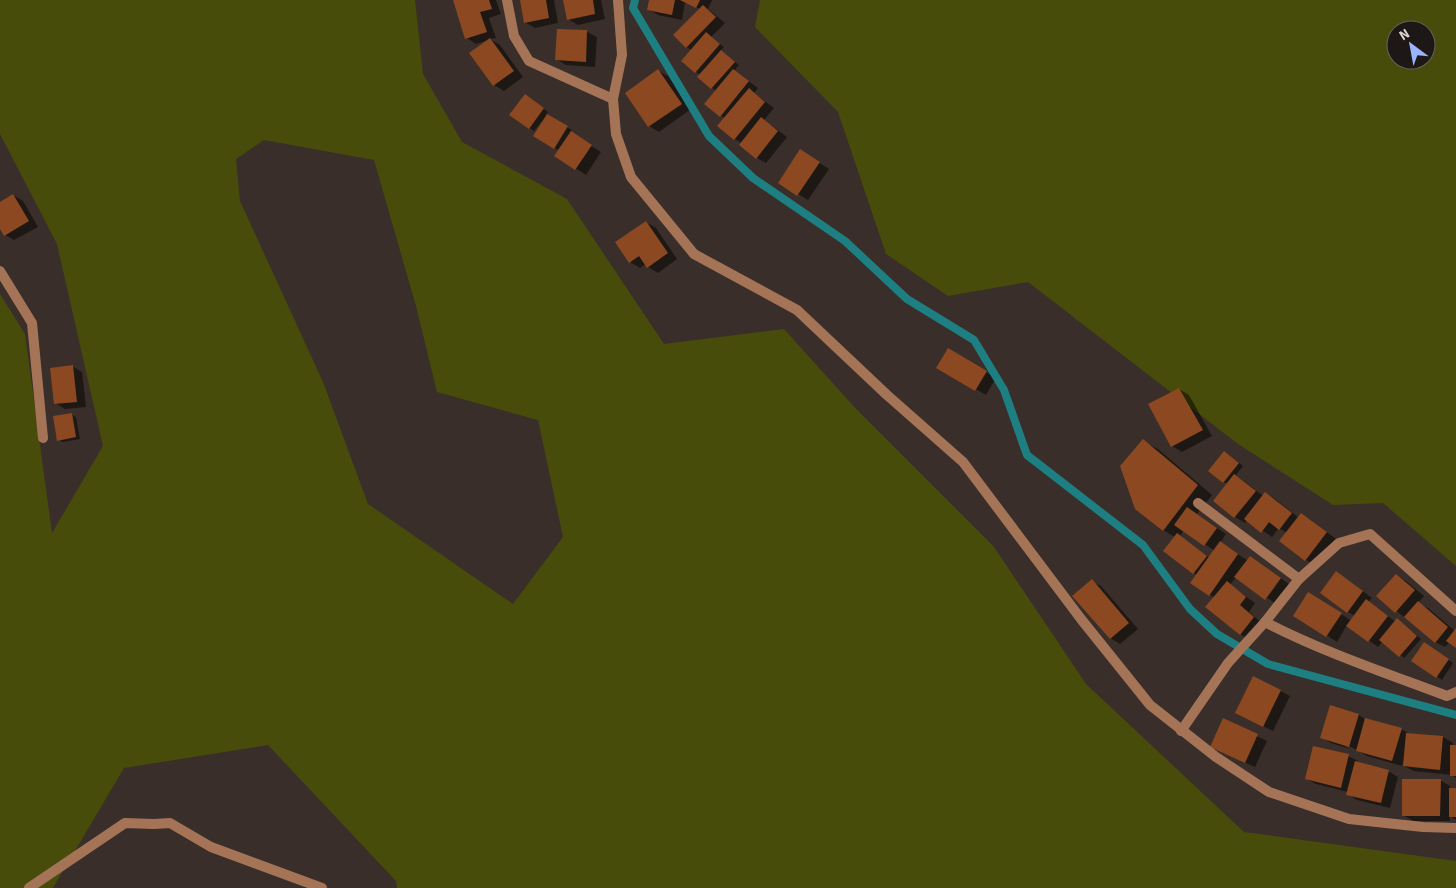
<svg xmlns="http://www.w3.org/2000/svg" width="1456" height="888" viewBox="0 0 1456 888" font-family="'Source Sans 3',sans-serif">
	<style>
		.green { fill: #484c0b; fill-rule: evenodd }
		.shadow { fill: #0007; fill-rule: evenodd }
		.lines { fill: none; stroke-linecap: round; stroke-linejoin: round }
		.stream { stroke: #1e7f82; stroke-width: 8 }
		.building { fill: #8c4820 }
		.lane { stroke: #a57457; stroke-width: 10 }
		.street { stroke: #a57457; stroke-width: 10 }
	</style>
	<rect width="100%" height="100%" fill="#392e29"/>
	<g class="green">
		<path d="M0 0H415L423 74 462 142 567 199 664 344 784 329 857 410 994 547 1086 684 1244 832 1456 861V888H397L396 881 268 745 124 768 53 888H0V294L25 334 52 533 103 446 57 244 0 134ZM264 140 374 160 416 306 437 392 538 420 563 537 513 604 368 504 323 382 240 201 236 159Z"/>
		<path d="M760 0H1456V566L1383 503 1333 505 1238 444 1028 282 948 296 886 254 838 112 755 27ZM1396 30H1426V60H1396Z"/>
	</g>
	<g class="shadow">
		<path d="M454 0H496L501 14 489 18 496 38 490 39 500 45 523 77 504 91 494 85 489 40 476 44 467 38Z"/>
		<path d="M521 0H554L558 23 535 28 525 22Z"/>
		<path d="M565 0H601L605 19 578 25 568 19Z"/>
		<path d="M650 0H712L708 9 725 23 711 37 724 47 720 51 739 65 734 71 758 88 754 93 774 108 764 120 787 137 766 163 757 158 742 143 735 139 726 118 721 116 716 91 699 77 701 75 696 72 692 50 686 47 700 9 685 2 682 20 658 15 648 9Z"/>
		<path d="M587 32 597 37 595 67 566 65 556 59Z"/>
		<path d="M658 71 668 76 691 109 659 132 649 126Z"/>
		<path d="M530 98 548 112 546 115 572 130 570 132 601 152 586 175 556 156 560 151 535 136 543 122 542 121 534 131 511 115Z"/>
		<path d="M810 157 829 169 808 200 780 183Z"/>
		<path d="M13 195 23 201 38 227 14 240 5 235 0 227V203Z"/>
		<path d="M646 222 656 228 677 259 658 273 648 267 646 264 640 268 630 262 617 242Z"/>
		<path d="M948 350 996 378 986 395 938 367Z"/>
		<path d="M72 366 82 372 86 407 65 409 55 403Z"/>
		<path d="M1179 389 1189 395 1212 436 1182 452 1172 446Z"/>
		<path d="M71 414 76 417 80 439 63 442 58 440Z"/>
		<path d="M1143 441 1158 449 1212 495 1197 514 1226 534 1220 543 1247 560 1250 557 1260 563 1290 585 1276 604 1236 577 1230 585 1255 603 1249 612 1263 624 1250 640 1240 634 1215 598 1210 595 1197 575 1194 573 1175 537 1163 530ZM1184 530 1215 551 1210 558 1180 536Z"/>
		<path d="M1229 455 1243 466 1235 476 1244 481 1263 496 1266 494 1275 499 1299 518 1301 514 1311 520 1336 539 1316 566 1306 560 1281 541 1287 533 1279 528 1272 537 1247 520 1245 523 1235 517 1214 501 1228 484 1224 482Z"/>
		<path d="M1396 575 1406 581 1424 596 1418 603 1428 608 1455 631 1456 630V647L1450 642 1445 647 1435 642 1378 596Z"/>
		<path d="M1346 579 1372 598 1368 602 1396 622 1402 623 1421 639 1404 658 1383 641 1378 647 1347 625 1337 642 1295 615 1318 600 1352 621 1355 616 1348 612Z"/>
		<path d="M1092 581 1101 586 1138 629 1120 644 1110 638Z"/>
		<path d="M1429 646 1453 663 1442 680 1413 660Z"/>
		<path d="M1254 677 1290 696 1273 731 1246 718Z"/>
		<path d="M1331 707 1359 715 1366 720 1401 729 1411 735 1443 737 1453 743 1452 746H1456V778L1452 775 1414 771 1404 766V759L1402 766 1367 756 1344 743 1343 745 1350 749 1331 743 1321 737Z"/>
		<path d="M1224 720 1267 741 1255 767 1221 752Z"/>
		<path d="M1348 756 1358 761 1357 763 1388 771 1398 777 1390 808 1357 800 1348 794V792L1316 784 1307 779Z"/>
		<path d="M1440 780 1450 786V789H1456V820L1450 816V821H1413L1403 815Z"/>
	</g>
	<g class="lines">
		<path class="stream" d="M635 0 633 8 709 136 753 178 845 241 907 299 974 340 1004 390 1027 455 1143 545 1190 609 1217 634 1268 664 1456 715"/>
	</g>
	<g class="building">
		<path d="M453 0H489L492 9 480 12 487 32 465 39Z"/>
		<path d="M520 0H546L549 18 524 23Z"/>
		<path d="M563 0H593L595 14 567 20Z"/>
		<path d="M649 0H675L672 15 647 10Z"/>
		<path d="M680 0H700L696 8Z"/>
		<path d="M703 5 716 17 686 48 673 35Z"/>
		<path d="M557 29 587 30 586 62 555 60Z"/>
		<path d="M706 32 720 44 695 73 681 61Z"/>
		<path d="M490 38 514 71 493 86 469 53Z"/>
		<path d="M721 50 735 62 711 89 697 77Z"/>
		<path d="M658 69 682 104 648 127 625 93Z"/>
		<path d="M733 69 749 81 720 117 704 104Z"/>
		<path d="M749 88 765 102 734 140 717 126Z"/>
		<path d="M525 94 544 108 529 129 509 115Z"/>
		<path d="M547 114 568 126 554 149 533 136Z"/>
		<path d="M761 117 778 131 756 159 739 145Z"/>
		<path d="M571 131 592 145 575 170 554 156Z"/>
		<path d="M800 149 820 162 797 196 778 183Z"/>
		<path d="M13 194 29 221 4 236 0 229V202Z"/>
		<path d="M646 221 668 253 647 268 639 256 629 263 615 242Z"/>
		<path d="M948 348 987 371 975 391 936 368Z"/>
		<path d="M73 365 77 402 54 404 50 368Z"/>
		<path d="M1179 388 1203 430 1171 447 1148 404Z"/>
		<path d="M72 413 76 437 57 441 53 416Z"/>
		<path d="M1143 439 1198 485 1163 531 1135 509 1120 466Z"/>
		<path d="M1224 451 1239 463 1223 483 1208 471Z"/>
		<path d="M1234 474 1256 491 1234 518 1213 501Z"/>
		<path d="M1265 492 1292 513 1279 530 1269 522 1261 533 1244 519Z"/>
		<path d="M1187 507 1217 528 1204 546 1174 525Z"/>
		<path d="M1301 513 1327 532 1305 561 1279 541Z"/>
		<path d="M1177 533 1207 556 1193 574 1163 551Z"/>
		<path d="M1220 541 1238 554 1209 596 1190 583Z"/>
		<path d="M1250 556 1281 578 1265 600 1234 577Z"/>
		<path d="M1336 571 1363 591 1347 613 1320 593Z"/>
		<path d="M1396 574 1415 590 1395 613 1376 596Z"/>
		<path d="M1092 579 1129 623 1110 639 1072 596Z"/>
		<path d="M1227 581 1246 597 1240 605 1254 617 1240 635 1205 607Z"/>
		<path d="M1308 592 1342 613 1326 637 1293 616Z"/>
		<path d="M1366 599 1388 616 1368 642 1346 626Z"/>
		<path d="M1418 601 1448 627 1435 643 1404 617Z"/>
		<path d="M1397 618 1417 636 1399 657 1379 640Z"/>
		<path d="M1456 628V648L1446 641Z"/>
		<path d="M1424 642 1449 659 1436 678 1411 661Z"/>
		<path d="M1253 676 1281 690 1263 727 1235 713Z"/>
		<path d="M1330 705 1359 714 1349 747 1320 738Z"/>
		<path d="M1223 718 1258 734 1245 763 1210 747Z"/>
		<path d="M1365 718 1402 728 1392 761 1356 751Z"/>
		<path d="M1406 733 1443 736 1440 770 1403 766Z"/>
		<rect x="1450" y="745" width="6" height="31"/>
		<path d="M1313 746 1349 754 1341 788 1305 779Z"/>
		<path d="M1355 761 1389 770 1381 803 1346 795Z"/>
		<path d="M1402 779H1441L1440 816H1402Z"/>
		<rect x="1449" y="788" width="7" height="29"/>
	</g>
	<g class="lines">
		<g class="lane">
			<path d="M507 0 514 36 529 61 613 99"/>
			<path d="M1198 503 1299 579"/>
			<path d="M1265 622C1323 652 1386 673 1447 696L1456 692"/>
			<path d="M1181 731 1228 663 1265 622 1299 579 1339 543 1370 534 1456 611"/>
		</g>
		<g class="street">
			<path d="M618 0 622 55 613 99 616 134 631 177 694 254 797 310 887 395 963 462 1081 619 1150 705 1216 757 1269 792 1349 819 1423 827 1456 828"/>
			<path d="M0 271 32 323 43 438"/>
			<path d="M29 888 125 823 154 824 170 823 211 847 322 888"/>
		</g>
	</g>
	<g transform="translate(1411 45) rotate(328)"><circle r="24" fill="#1d1815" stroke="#696461"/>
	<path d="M0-4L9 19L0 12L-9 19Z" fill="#9ab5fd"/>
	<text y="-8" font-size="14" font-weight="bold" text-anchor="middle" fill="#dcd5d2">N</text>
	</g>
</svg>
